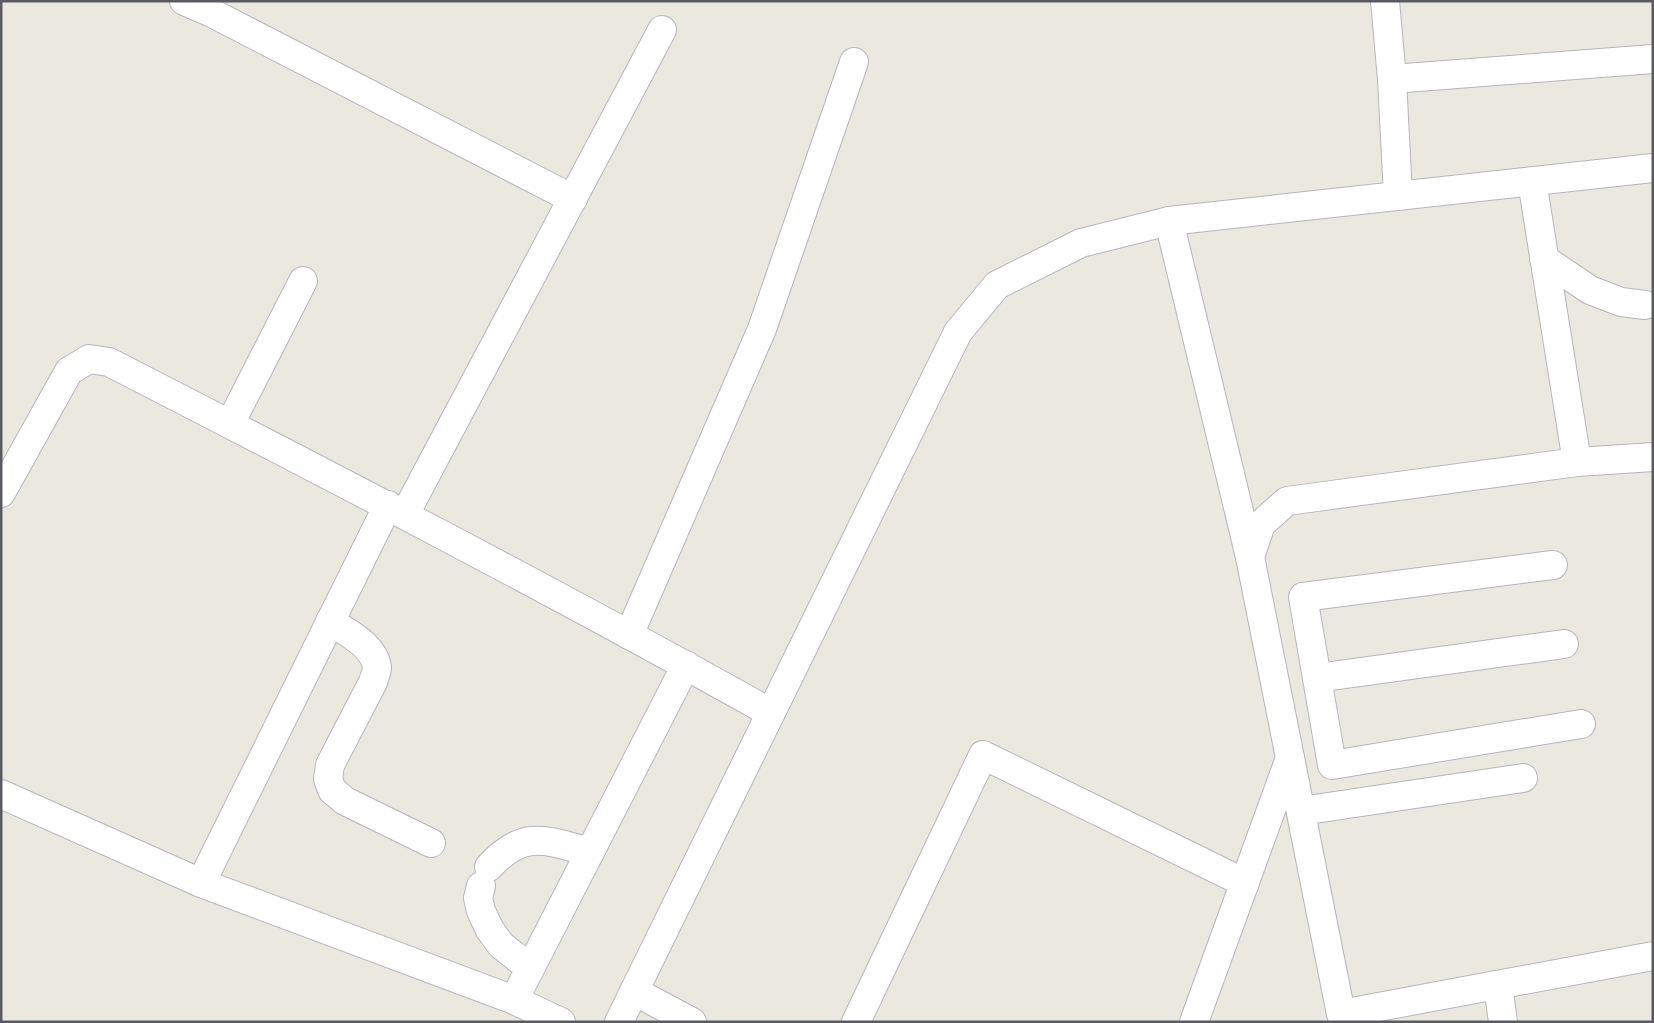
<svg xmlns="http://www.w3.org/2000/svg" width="1654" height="1023" viewBox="0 0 1654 1023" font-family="'Noto Sans',sans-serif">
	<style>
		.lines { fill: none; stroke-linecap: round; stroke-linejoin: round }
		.minor-casing { stroke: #b3b6ba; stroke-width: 30 }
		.minor { stroke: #fff; stroke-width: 28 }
	</style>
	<rect width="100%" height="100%" fill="#ebe8e0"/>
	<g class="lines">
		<g class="minor-casing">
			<g id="minor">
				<path d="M184 1 212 13 573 199"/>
				<path d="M1385 1 1392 79 1398 196"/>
				<path d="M1392 79 1653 59"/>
				<path d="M1532 181 1577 462"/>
				<path d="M1169 221 1250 557"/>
				<path d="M1544 259 1590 290 1621 302 1645 305"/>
				<path d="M230 424 303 281"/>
				<path d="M1653 457 1577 462 1287 501 1261 524 1250 557 1341 1014 1653 956"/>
				<path d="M1 493 69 371 89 359 109 362C331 476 553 591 771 713"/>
				<path d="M405 514 662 30"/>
				<path d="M1553 565 1303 597 1332 765 1581 724"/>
				<path d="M330 621C346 632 374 645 377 667 377 672 374 678 373 682L330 765 328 779 332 790 345 801 431 843"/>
				<path d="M629 635 762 329 854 62"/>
				<path d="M1317 678 1564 644"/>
				<path d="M1 794 201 883 514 1000 561 1022"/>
				<path d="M1301 811 1523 778"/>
				<path d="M489 867C523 829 546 840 590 852"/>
				<path d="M201 883 388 505"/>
				<path d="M481 886 478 898 481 911 490 930 501 945 530 968"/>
				<path d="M1498 985 1503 1022"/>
				<path d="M634 991 692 1022"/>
				<path d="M514 1000 686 665"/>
				<path d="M619 1022 958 332 997 285 1081 243 1169 221 1653 168"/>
				<path d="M856 1022 983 755 1245 883"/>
				<path d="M1194 1022 1290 758"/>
			</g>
		</g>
		<use href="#minor" class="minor"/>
	</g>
	<rect width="1654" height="1023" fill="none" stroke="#585c60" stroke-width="5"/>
</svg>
